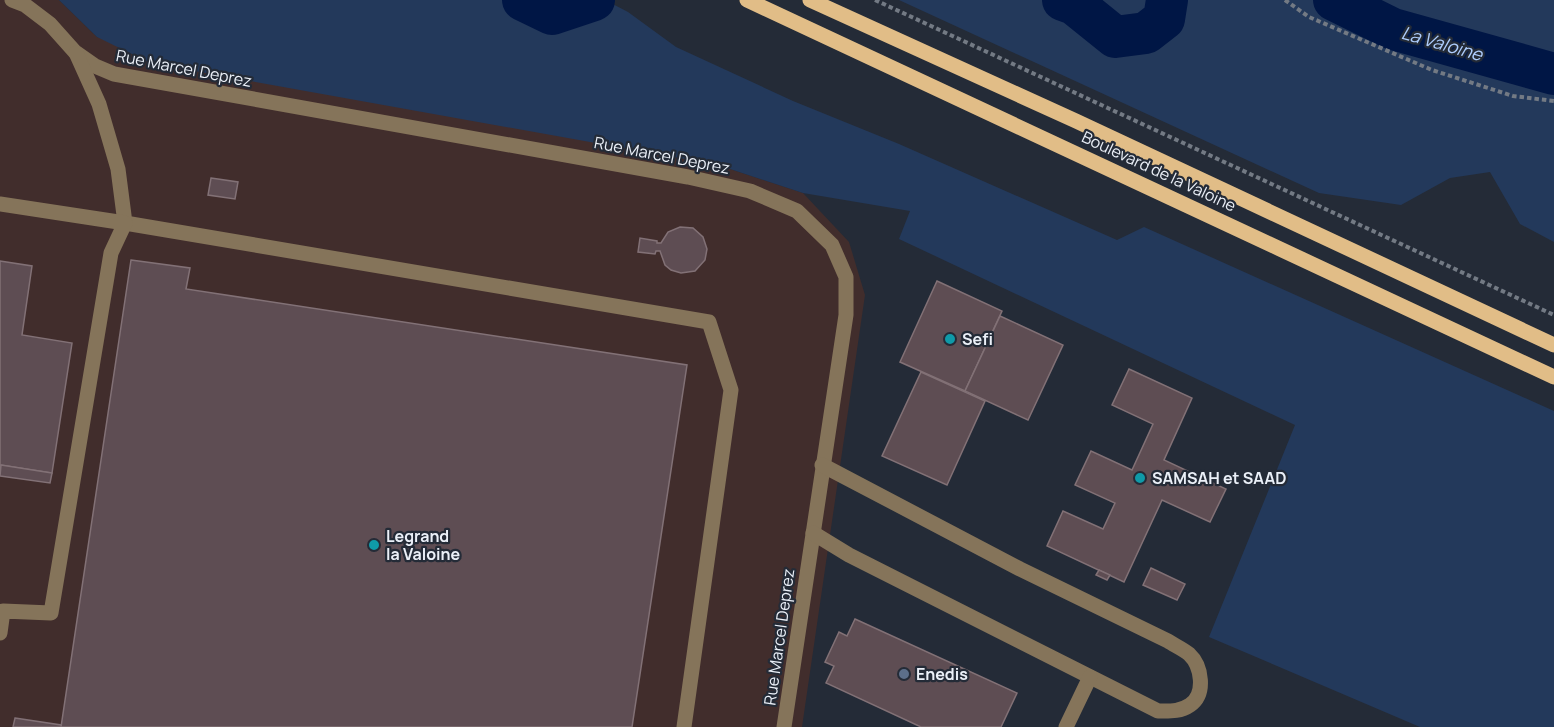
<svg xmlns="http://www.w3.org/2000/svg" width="1554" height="727" viewBox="0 0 1554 727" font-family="Manrope,sans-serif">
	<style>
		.industrial { fill: #412d2c }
		.green { fill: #23395b }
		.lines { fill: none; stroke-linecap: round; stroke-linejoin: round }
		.river { stroke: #001645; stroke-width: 42 }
		.building { fill: #5e4d53; stroke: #827176; stroke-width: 1.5 }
		.path { stroke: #737a84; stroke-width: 4; stroke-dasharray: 4.5 3; stroke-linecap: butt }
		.minor { stroke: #85745a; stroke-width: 15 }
		.major { stroke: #e1bd87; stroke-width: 15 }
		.culture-dot { fill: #0f9aa8; stroke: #242b37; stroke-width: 2 }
		.service-dot { fill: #5c6f8a; stroke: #242b37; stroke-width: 2 }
		.labels { text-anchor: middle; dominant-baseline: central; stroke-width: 4.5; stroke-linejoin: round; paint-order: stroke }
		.street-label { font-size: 16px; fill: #ebf0f8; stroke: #242b37 }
		.poi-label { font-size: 16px; font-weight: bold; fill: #ebf0f8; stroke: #242b37; text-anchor: start }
		.water-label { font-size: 18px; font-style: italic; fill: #aecdfd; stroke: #242b37 }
	</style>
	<rect width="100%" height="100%" fill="#242b37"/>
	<path class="industrial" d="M0 0H59L97 37 718 165 803 193 849 242 865 295 802 727H0Z"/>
	<g class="green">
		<path d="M59 0H605L628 12 676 47 793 101 899 144 1117 240 1144 227 1554 411V727H1420L1209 637 1295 425 899 239 910 211 803 193 718 165 150 63 97 37Z"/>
		<path d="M899 0H1554V242L1520 224 1490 172 1450 178 1401 205 1319 193Z"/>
	</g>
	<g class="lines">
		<g class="river">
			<path d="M523 0 552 14 594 0"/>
			<path d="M1063 0 1074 4 1115 37 1146 33 1164 19 1167 0"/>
			<path d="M1334 0 1393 29 1554 74"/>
		</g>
	</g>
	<g class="building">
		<path d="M211 178 238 182 235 199 208 195Z"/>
		<path d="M680 227 693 228 703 237 707 249 705 260 695 271 681 273 671 270 665 265 660 251H656L655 254 638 252 640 238 657 241V243H661L668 232Z"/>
		<path d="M131 260 190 268 186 289 687 365 632 727H61Z"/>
		<path d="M0 261 32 266 22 335 72 343 52 473 1 465 0 475Z"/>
		<path d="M937 281 1002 311 965 391 900 362Z"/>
		<path d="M1000 316 1063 345 1028 420 965 391Z"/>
		<path d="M1129 369 1192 398 1164 460 1226 489 1210 522 1162 500 1124 582 1047 546 1063 511 1103 529 1115 503 1075 485 1091 451 1132 470 1153 424 1112 405Z"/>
		<path d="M921 372 985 401 947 485 882 456Z"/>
		<path d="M1 465 52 473 50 483 0 476Z"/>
		<path d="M1151 568 1185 584 1177 600 1143 585Z"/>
		<path d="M1099 570 1110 575 1107 580 1096 575Z"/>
		<path d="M855 619 1017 693 1001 727H921L826 683 834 666 825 662 839 632 847 636Z"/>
		<path d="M15 718 61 725V727H13Z"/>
	</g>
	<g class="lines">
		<g class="path">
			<path d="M875 0 1554 315"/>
			<path d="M1285 0 1309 17 1432 70 1513 96 1554 101"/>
		</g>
		<g class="minor">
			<path d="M12 0 25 5 50 24 75 52 95 66 114 74 688 177 750 191 797 211 832 245 846 277V315L784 727"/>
			<path d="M76 53 99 104 118 169 125 223 709 322 731 390 684 727"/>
			<path d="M0 204 125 223 111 253 51 613 3 611 0 633"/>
			<path d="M813 533 849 555 1158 711C1169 711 1180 712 1190 705 1206 694 1202 666 1189 654 1183 649 1174 645 1168 641L1020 569 822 465"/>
			<path d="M1066 727 1090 677"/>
		</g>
		<g class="major">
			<path d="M747 0 1554 377"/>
			<path d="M810 0 1076 121 1554 345"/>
		</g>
	</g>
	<g class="culture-dot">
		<circle cx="950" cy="339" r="6"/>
		<circle cx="1140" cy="478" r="6"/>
		<circle cx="374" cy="545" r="6"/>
	</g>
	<circle class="service-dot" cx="904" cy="674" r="6"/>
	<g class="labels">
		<g class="street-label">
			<text transform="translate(184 68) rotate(11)">Rue Marcel Deprez</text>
			<text transform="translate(662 155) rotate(11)">Rue Marcel Deprez</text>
			<text transform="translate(1159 171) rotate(25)">Boulevard de la Valoine</text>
			<text transform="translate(779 637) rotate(-82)">Rue Marcel Deprez</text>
		</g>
		<g class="poi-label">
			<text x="962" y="339">Sefi</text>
			<text x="1152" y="478">SAMSAH et SAAD</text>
			<text x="386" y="536">Legrand<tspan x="386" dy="18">la Valoine</tspan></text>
			<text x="916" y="674">Enedis</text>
		</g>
		<g class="water-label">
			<text transform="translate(1442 43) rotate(16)">La Valoine</text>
		</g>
	</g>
</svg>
